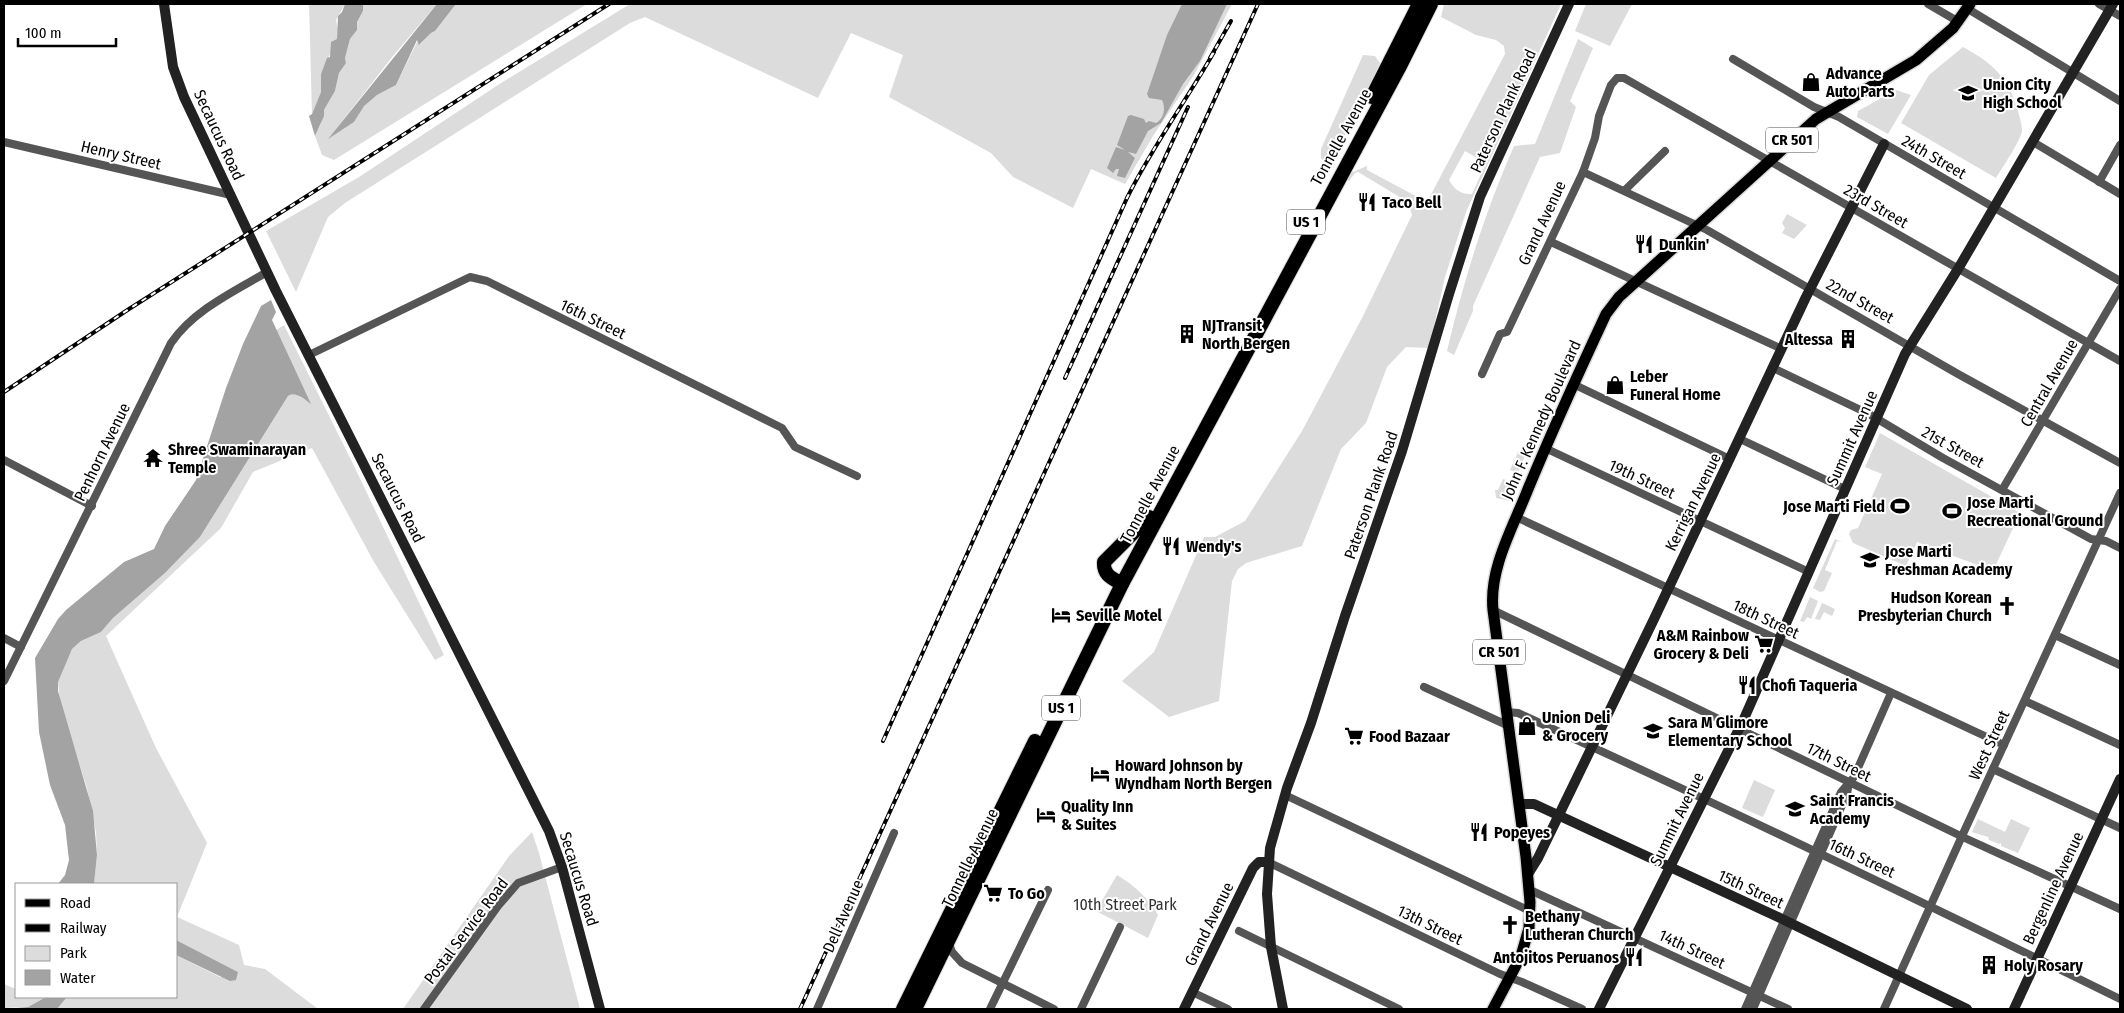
<svg xmlns="http://www.w3.org/2000/svg" width="2124" height="1013" viewBox="0 0 2124 1013" font-family="'Fira Sans Condensed',sans-serif">
	<style>
		.green { fill: #dcdcdc; fill-rule: evenodd }
		.water { fill: #a3a3a3 }
		.lines { fill: none; stroke-linecap: round; stroke-linejoin: round }
		.primary-casing { stroke: #dbdbdb; stroke-width: 14 }
		.highway-casing { stroke: #dbdbdb; stroke-width: 16 }
		.street { stroke: #555; stroke-width: 8 }
		.secondary { stroke: #222; stroke-width: 10 }
		.primary { stroke: #000; stroke-width: 11 }
		.highway { stroke: #000; stroke-width: 14 }
		.rail-casing { stroke: #000; stroke-width: 4 }
		.rail { stroke: #fff; stroke-width: 2; stroke-dasharray: 5.5; stroke-linecap: butt }
		.labels { text-anchor: middle; dominant-baseline: central; stroke-width: 4; stroke-linejoin: round; paint-order: stroke }
		.shield { fill: #fff; stroke: #4c4c4c; stroke-width: 1 }
		.shield-label { font-size: 15px; font-weight: bold; fill: #000 }
		.poi-label { font-size: 16px; font-weight: bold; fill: #000; stroke: #fff; text-anchor: start }
		.street-label { font-size: 16px; fill: #000; stroke: #fff }
		.park-label { font-size: 16px; fill: #333; stroke: #fff }
	</style>
	<rect width="100%" height="100%" fill="#fff"/>
	<g class="green">
		<path d="M309 4H345L336 20 338 30 337 39 321 74V92L312 114Z"/>
		<path d="M363 4H437L393 56 329 138 354 122 364 105 377 95 396 85 418 40 420 45 431 33 435 31 456 4H587L334 160 322 155 315 136 321 123 324 110 335 91 339 73 346 63 345 58 350 39 357 30V22L363 11Z"/>
		<path d="M630 4H1232L1194 75 1153 136 1125 184 1091 169 1073 208 1013 177 991 153 889 97 903 55 851 33 818 98 645 17 630 23 345 203 328 217 296 292 266 231 359 177 501 83Z"/>
		<path d="M1444 4H1561L1466 212 1445 277 1429 348 1406 347 1387 367 1366 423 1341 449 1302 546 1246 563 1238 569 1232 581 1219 701 1169 717 1122 681 1154 652 1204 537H1215L1245 521 1302 431 1363 316 1412 215 1408 202 1358 172 1355 173 1349 181 1347 180 1348 174 1367 166V170L1427 202 1505 54 1504 46 1496 40 1476 35 1441 17ZM1465 151 1486 163 1472 194C1461 195 1454 189 1449 180Z"/>
		<path d="M1586 4H1632L1610 46 1575 31Z"/>
		<path d="M1578 39 1593 48 1570 101 1576 107 1560 153 1540 157 1473 306V311L1454 355 1447 351C1464 279 1484 215 1514 146L1535 144Z"/>
		<path d="M1963 47C1992 63 2007 76 2017 108 2019 115 2022 124 2022 131 2022 138 2001 170 1996 178L1901 123 1929 75Z"/>
		<path d="M1363 55 1375 56 1380 63 1336 154 1334 157 1323 161 1321 158V149Z"/>
		<path d="M1896 90 1911 95 1888 134 1857 117 1858 111Z"/>
		<path d="M1787 214 1807 225 1794 239 1782 233 1785 228 1782 223Z"/>
		<path d="M284 325 356 470 444 655 435 660 374 562 312 448 253 472 221 528 106 636 156 748 207 843 177 917 239 945 244 965 265 969 318 1009H57L67 997H176V955L220 977 238 972 176 940V884H94L97 855 96 832 87 788 60 702 58 682 63 668 72 649 81 641 101 632 113 618 165 573 200 537 288 396C297 391 303 399 310 403L276 330Z"/>
		<path d="M1880 433 2020 513 1993 571 1917 542 1906 566 1853 543 1849 534 1851 530 1858 528 1882 474 1865 467Z"/>
		<path d="M1518 452 1525 456 1518 473 1510 470Z"/>
		<path d="M1514 476 1517 478 1518 481 1510 501 1496 498 1495 490H1498L1503 479 1511 482Z"/>
		<path d="M1835 539 1842 542 1837 541 1825 570 1832 573 1824 591 1820 592 1813 588Z"/>
		<path d="M1810 597 1818 601 1811 619 1807 617 1804 622 1800 621Z"/>
		<path d="M1822 603 1835 609 1832 616 1824 612 1820 620 1815 619Z"/>
		<path d="M1754 780 1775 790 1763 817 1742 808Z"/>
		<path d="M1978 819 2005 832 2011 819 2030 828 2018 853 2001 846V843L1999 844 1989 840 1988 837 1972 832Z"/>
		<path d="M532 832 539 853 580 1009H403L509 856Z"/>
		<path d="M1117 875C1135 886 1147 897 1158 915L1148 938 1096 911Z"/>
		<path d="M4 984 16 989V997H46L28 1007 4 1008Z"/>
	</g>
	<g class="water">
		<path d="M345 4H363V11L357 22V30L350 39 345 58 346 63 339 73 335 91 324 110V116L315 136 309 116 312 114 321 92V74L327 58 330 57 331 42 337 39 338 16 342 12Z"/>
		<path d="M437 4H456L435 31 431 33 419 45 417 40 396 85 377 95 364 106 354 122 328 139Z"/>
		<path d="M1182 4H1227L1200 61 1183 84 1161 123 1148 131 1136 154 1128 152 1135 158 1125 178 1117 176 1119 169H1116L1113 173 1107 168 1116 147 1125 150 1117 145 1128 116 1131 115 1144 119 1146 123 1149 121 1156 123C1164 119 1166 108 1162 100L1149 98 1147 94 1167 35Z"/>
		<path d="M271 300 276 312 272 320 311 404C304 399 296 391 288 396L200 537 165 573 113 618 101 632 81 641 72 649 58 682V691L93 811 97 855 94 884H58L65 875 69 860 65 825 50 785 39 732 35 658 58 619 66 610 124 562 154 549 165 526 196 480 226 388 243 344 261 306Z"/>
		<path d="M176 940 238 972 236 980 230 981 176 955Z"/>
		<path d="M46 997H67L57 1009H4L28 1007Z"/>
	</g>
	<g class="lines">
		<g class="primary-casing">
			<path id="primary" d="M1493 1009 1521 956 1529 928 1530 902 1526 857 1493 610C1489 570 1511 531 1526 494 1551 433 1578 374 1606 314L1619 297 1816 119 1916 60 1953 28 1970 4"/>
		</g>
		<g class="highway-casing">
			<g id="highway">
				<path d="M1372 97 1419 4"/>
				<path d="M1122 584C1112 578 1103 575 1104 562L1149 517"/>
				<path d="M903 1009 1035 741"/>
				<path d="M915 1009 1122 584 1399 68 1431 4"/>
			</g>
		</g>
		<g class="street">
			<path d="M1928 4 1959 22"/>
			<path d="M2099 4 2120 16"/>
			<path d="M1968 9 2120 101"/>
			<path d="M1733 59 1814 107 1839 117 2120 281"/>
			<path d="M4 142 231 195"/>
			<path d="M2033 142 2120 194"/>
			<path d="M1583 172 1707 230 1958 374 2120 463"/>
			<path d="M2099 182 2120 145"/>
			<path d="M1625 190 1665 151"/>
			<path d="M1551 242 1782 349"/>
			<path d="M309 355 470 277 487 281 782 428 795 447 857 476"/>
			<path d="M1773 368 1869 414 1943 458 2091 539 2106 541 2120 548"/>
			<path d="M1482 374 1500 334 1507 332 1583 172 1595 138 1599 116 1611 85 1617 78H1624L2120 361"/>
			<path d="M1573 384 1730 459"/>
			<path d="M1740 439 1845 489"/>
			<path d="M1545 448 1809 572"/>
			<path d="M4 460 92 506"/>
			<path d="M2002 490 2120 289"/>
			<path d="M1516 517 2004 745"/>
			<path d="M1493 610 1967 839 2120 909"/>
			<path d="M2055 635 2120 665"/>
			<path d="M4 638 21 647"/>
			<path d="M4 681 171 343C194 310 233 292 267 272"/>
			<path d="M1424 687 1509 726"/>
			<path d="M2025 701 2120 745"/>
			<path d="M1507 712 1518 713C1720 805 1921 901 2120 999"/>
			<path d="M1993 769 2120 828"/>
			<path d="M1285 795 1530 911"/>
			<path d="M1268 862 1500 974 1522 982 1582 1009"/>
			<path d="M1530 890 1788 1009"/>
			<path d="M1239 931 1399 1009"/>
			<path d="M948 941 952 952 962 963 1054 1009"/>
			<path d="M1192 992 1228 1009"/>
			<path d="M424 1009 498 906 518 883 562 867"/>
			<path d="M817 1009 894 833"/>
			<path d="M990 1009 1048 890"/>
			<path d="M1081 1009 1120 927"/>
			<path d="M1745 1009 1841 792 1854 777 1891 693"/>
			<path d="M1753 1009 1847 794 1849 782"/>
			<path d="M1884 1009 1962 836 2120 493"/>
		</g>
		<g class="secondary">
			<path d="M164 4 173 67 184 97 276 291 549 831 562 867 600 1009"/>
			<path d="M1519 804H1534L1778 917 1967 1009"/>
			<path d="M1528 874 1538 858 1654 619 1806 297 1884 144"/>
			<path d="M1184 1009 1253 868 1259 862H1268"/>
			<path d="M1283 1009 1271 947 1267 894 1270 848 1287 788 1311 723 1345 616 1402 451 1449 294 1480 197 1569 4"/>
			<path d="M1599 1009 1743 721 1905 354 1958 269 2113 4"/>
			<path d="M2014 1009 2120 779"/>
		</g>
		<use href="#primary" class="primary"/>
		<use href="#highway" class="highway"/>
		<g class="rail-casing">
			<g id="rail">
				<path d="M1210 58 1231 21"/>
				<path d="M1065 378 1188 107"/>
				<path d="M4 392 129 309 609 4"/>
				<path d="M883 741 1127 198C1152 147 1186 101 1214 52"/>
				<path d="M800 1009 1258 4"/>
			</g>
		</g>
		<use href="#rail" class="rail"/>
	</g>
	<defs>
		<g id="shop-bare" transform="scale(1.5)"><path d="M-5-2.5h2.3a2.7 3.5 0 0 1 5.4 0H5L5.5 6h-11ZM-1.5-2.5h3a1.5 2.3 0 0 0-3 0Z" fill="#000" stroke="#fff" stroke-width="2.5" paint-order="stroke"/></g>
		<g id="school-bare" transform="scale(1.5)"><path d="M0-5L7-2L0 1L-7-2ZM-4 1L0 2.5L4 1V4Q0 6-4 4Z" fill="#000" stroke="#fff" stroke-width="2.5" paint-order="stroke"/></g>
		<g id="restaurant-bare" transform="scale(1.5)"><path d="M-5-6h1v4h1v-4h1v4h1v-4h1v5L-1.5 .5V6h-2V.5L-5-1ZM5-6V6H3V1.5H1.5Q1.5-4 5-6Z" fill="#000" stroke="#fff" stroke-width="2.5" paint-order="stroke"/></g>
		<g id="building-bare" transform="scale(1.5)"><path d="M-4-6H4V6H1V3H-1V6H-4ZM-2.5-4.3h1.7v1.8h-1.7ZM.8-4.3h1.7v1.8H.8ZM-2.5-1h1.7V.8h-1.7ZM.8-1h1.7V.8H.8Z" fill="#000" stroke="#fff" stroke-width="2.5" paint-order="stroke"/></g>
		<g id="temple-bare" transform="scale(1.5)"><path d="M0-6L5-2H3V0L6.5 2.5H4V6H1.5V3h-3V6H-4V2.5H-6.5L-3 0V-2H-5Z" fill="#000" stroke="#fff" stroke-width="2.5" paint-order="stroke"/></g>
		<g id="stadium-bare" transform="scale(1.5)"><path d="M0-5a6.5 5 0 1 0 0 10a6.5 5 0 1 0 0-10ZM-3.5-1.8h7v3.6h-7Z" fill="#000" stroke="#fff" stroke-width="2.5" paint-order="stroke"/></g>
		<g id="church-bare" transform="scale(1.5)"><path d="M-1.2-6h2.4v3.5h3.3v2.4h-3.3V6h-2.4V-.1h-3.3v-2.4h3.3Z" fill="#000" stroke="#fff" stroke-width="2.5" paint-order="stroke"/></g>
		<g id="hotel-bare" transform="scale(1.5)"><path d="M-6-4.5h1.5V1H6V5H4.5V3h-9V5H-6ZM-4 0a1.8 1.8 0 1 1 3.6 0ZM.5 0V-2.5h3Q6-2.5 6 0Z" fill="#000" stroke="#fff" stroke-width="2.5" paint-order="stroke"/></g>
		<g id="supermarket-bare" transform="scale(1.5)"><path d="M-6-5.5h2.5l.6 2H6L4.5 2H-2.5L-4.4-4H-6ZM-1.5 3.2a1.3 1.3 0 1 0 .1 0ZM3 3.2a1.3 1.3 0 1 0 .1 0Z" fill="#000" stroke="#fff" stroke-width="2.5" paint-order="stroke"/></g>
	</defs>
	<g fill-rule="evenodd">
		<use href="#shop-bare" x="1811" y="82"/>
		<use href="#school-bare" x="1968" y="93"/>
		<use href="#restaurant-bare" x="1367" y="202"/>
		<use href="#restaurant-bare" x="1644" y="244"/>
		<use href="#building-bare" x="1187" y="334"/>
		<use href="#building-bare" x="1848" y="339"/>
		<use href="#shop-bare" x="1615" y="385"/>
		<use href="#temple-bare" x="153" y="458"/>
		<use href="#stadium-bare" x="1900" y="506"/>
		<use href="#stadium-bare" x="1952" y="511"/>
		<use href="#restaurant-bare" x="1171" y="546"/>
		<use href="#school-bare" x="1870" y="560"/>
		<use href="#church-bare" x="2007" y="606"/>
		<use href="#hotel-bare" x="1061" y="615"/>
		<use href="#supermarket-bare" x="1764" y="644"/>
		<use href="#restaurant-bare" x="1747" y="685"/>
		<use href="#shop-bare" x="1527" y="726"/>
		<use href="#school-bare" x="1653" y="731"/>
		<use href="#supermarket-bare" x="1354" y="736"/>
		<use href="#hotel-bare" x="1100" y="774"/>
		<use href="#school-bare" x="1795" y="809"/>
		<use href="#hotel-bare" x="1046" y="815"/>
		<use href="#restaurant-bare" x="1479" y="832"/>
		<use href="#supermarket-bare" x="993" y="893"/>
		<use href="#church-bare" x="1510" y="925"/>
		<use href="#restaurant-bare" x="1634" y="957"/>
		<use href="#building-bare" x="1989" y="965"/>
	</g>
	<g class="labels">
		<g class="shield">
			<rect x="1766" y="127.5" width="52" height="25" rx="4"/>
			<rect x="1287" y="209.5" width="38" height="25" rx="4"/>
			<rect x="1473" y="639.5" width="52" height="25" rx="4"/>
			<rect x="1042" y="695.5" width="38" height="25" rx="4"/>
		</g>
		<g class="shield-label">
			<text x="1792" y="140">CR 501</text>
			<text x="1306" y="222">US 1</text>
			<text x="1499" y="652">CR 501</text>
			<text x="1061" y="708">US 1</text>
		</g>
		<g class="poi-label">
			<text x="1826" y="73">Advance<tspan x="1826" dy="18">Auto Parts</tspan></text>
			<text x="1983" y="84">Union City<tspan x="1983" dy="18">High School</tspan></text>
			<text x="1382" y="202">Taco Bell</text>
			<text x="1659" y="244">Dunkin'</text>
			<text x="1202" y="325">NJTransit<tspan x="1202" dy="18">North Bergen</tspan></text>
			<text x="1833" y="339" text-anchor="end">Altessa</text>
			<text x="1630" y="376">Leber<tspan x="1630" dy="18">Funeral Home</tspan></text>
			<text x="168" y="449">Shree Swaminarayan<tspan x="168" dy="18">Temple</tspan></text>
			<text x="1967" y="502">Jose Marti<tspan x="1967" dy="18">Recreational Ground</tspan></text>
			<text x="1885" y="506" text-anchor="end">Jose Marti Field</text>
			<text x="1186" y="546">Wendy's</text>
			<text x="1885" y="551">Jose Marti<tspan x="1885" dy="18">Freshman Academy</tspan></text>
			<text x="1992" y="597" text-anchor="end">Hudson Korean<tspan x="1992" dy="18">Presbyterian Church</tspan></text>
			<text x="1076" y="615">Seville Motel</text>
			<text x="1749" y="635" text-anchor="end">A&amp;M Rainbow<tspan x="1749" dy="18">Grocery &amp; Deli</tspan></text>
			<text x="1762" y="685">Chofi Taqueria</text>
			<text x="1542" y="717">Union Deli<tspan x="1542" dy="18">&amp; Grocery</tspan></text>
			<text x="1668" y="722">Sara M Glimore<tspan x="1668" dy="18">Elementary School</tspan></text>
			<text x="1369" y="736">Food Bazaar</text>
			<text x="1115" y="765">Howard Johnson by<tspan x="1115" dy="18">Wyndham North Bergen</tspan></text>
			<text x="1810" y="800">Saint Francis<tspan x="1810" dy="18">Academy</tspan></text>
			<text x="1061" y="806">Quality Inn<tspan x="1061" dy="18">&amp; Suites</tspan></text>
			<text x="1494" y="832">Popeyes</text>
			<text x="1008" y="893">To Go</text>
			<text x="1525" y="916">Bethany<tspan x="1525" dy="18">Lutheran Church</tspan></text>
			<text x="1619" y="957" text-anchor="end">Antojitos Peruanos</text>
			<text x="2004" y="965">Holy Rosary</text>
		</g>
		<g class="street-label">
			<text transform="translate(1503 111) rotate(-65)">Paterson Plank Road</text>
			<text transform="translate(219 135) rotate(65)">Secaucus Road</text>
			<text transform="translate(1341 137) rotate(-61)">Tonnelle Avenue</text>
			<text transform="translate(121 155) rotate(13)">Henry Street</text>
			<text transform="translate(1934 157) rotate(30)">24th Street</text>
			<text transform="translate(1876 206) rotate(30)">23rd Street</text>
			<text transform="translate(1542 223) rotate(-65)">Grand Avenue</text>
			<text transform="translate(1860 301) rotate(29)">22nd Street</text>
			<text transform="translate(593 319) rotate(26)">16th Street</text>
			<text transform="translate(2049 383) rotate(-60)">Central Avenue</text>
			<text transform="translate(1541 420) rotate(-66)">John F. Kennedy Boulevard</text>
			<text transform="translate(1852 438) rotate(-66)">Summit Avenue</text>
			<text transform="translate(1953 447) rotate(29)">21st Street</text>
			<text transform="translate(102 452) rotate(-64)">Penhorn Avenue</text>
			<text transform="translate(1642 479) rotate(25)">19th Street</text>
			<text transform="translate(1150 494) rotate(-62)">Tonnelle Avenue</text>
			<text transform="translate(1371 495) rotate(-71)">Paterson Plank Road</text>
			<text transform="translate(398 498) rotate(63)">Secaucus Road</text>
			<text transform="translate(1693 502) rotate(-64)">Kerrigan Avenue</text>
			<text transform="translate(1766 619) rotate(25)">18th Street</text>
			<text transform="translate(1989 745) rotate(-65)">West Street</text>
			<text transform="translate(1839 762) rotate(26)">17th Street</text>
			<text transform="translate(1677 819) rotate(-64)">Summit Avenue</text>
			<text transform="translate(970 858) rotate(-64)">Tonnelle Avenue</text>
			<text transform="translate(1862 858) rotate(25)">16th Street</text>
			<text transform="translate(579 879) rotate(73)">Secaucus Road</text>
			<text transform="translate(2053 888) rotate(-65)">Bergenline Avenue</text>
			<text transform="translate(1751 889) rotate(25)">15th Street</text>
			<text transform="translate(843 916) rotate(-66)">Dell Avenue</text>
			<text transform="translate(1209 924) rotate(-64)">Grand Avenue</text>
			<text transform="translate(1430 925) rotate(26)">13th Street</text>
			<text transform="translate(466 931) rotate(-53)">Postal Service Road</text>
			<text transform="translate(1692 949) rotate(25)">14th Street</text>
		</g>
		<g class="park-label">
			<text x="1125" y="904">10th Street Park</text>
		</g>
	</g>
	<rect width="2124" height="1013" fill="none" stroke="#000000" stroke-width="10"/>
	<rect x="15" y="883" width="162" height="115" fill="#ffffff" stroke="#999999"/>
	<rect x="25" y="899" width="25" height="8" fill="#000000" stroke="#999999"/>
	<text x="60" y="908" font-size="15" fill="#000000">Road</text>
	<rect x="25" y="924" width="25" height="8" fill="#000000" stroke="#999999"/>
	<text x="60" y="933" font-size="15" fill="#000000">Railway</text>
	<rect x="25" y="946" width="25" height="15" fill="#dcdcdc" stroke="#999999"/>
	<text x="60" y="958" font-size="15" fill="#000000">Park</text>
	<rect x="25" y="970" width="25" height="15" fill="#a3a3a3" stroke="#999999"/>
	<text x="60" y="983" font-size="15" fill="#000000">Water</text>
	<path d="M18 38v8h98v-8" fill="none" stroke="#000000" stroke-width="2.5"/>
	<text x="25" y="38" font-size="15" fill="#000000" stroke="#ffffff" stroke-width="4" paint-order="stroke">100 m</text>
</svg>
